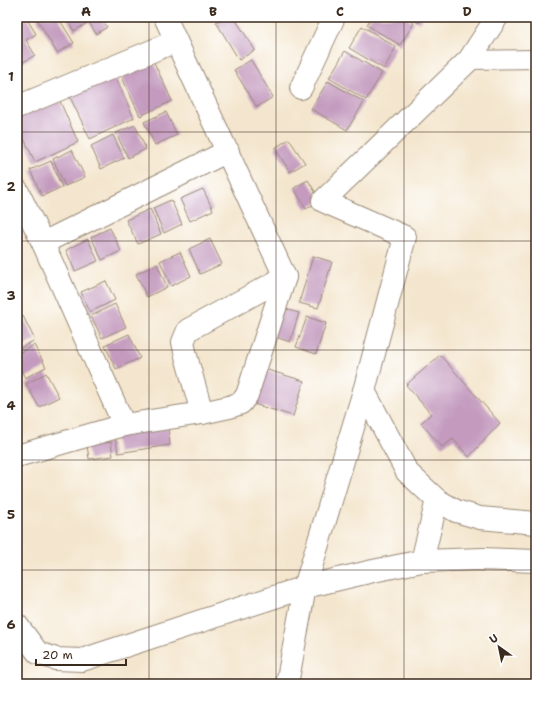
<svg xmlns="http://www.w3.org/2000/svg" width="553" height="701" viewBox="0 0 553 701" font-family="'Shantell Sans',sans-serif">
	<style>
		.building { fill: #c49bbf }
		.lines { fill: none; stroke-linecap: round; stroke-linejoin: round }
		.lane-casing { stroke: #988876; stroke-width: 20 }
		.street-casing { stroke: #988876; stroke-width: 24 }
		.lane { stroke: #fff; stroke-width: 18 }
		.street { stroke: #fff; stroke-width: 22 }
		.grid { fill: none; stroke: #3b2a1e; stroke-width: 1; stroke-opacity: 0.55 }
		.neatline { fill: none; stroke: #3b2a1e; stroke-width: 1.5 }
		.grid-label { font-size: 13px; text-anchor: middle; font-weight: bold; fill: #3b2a1e }
	</style>
	<rect width="100%" height="100%" fill="#fff"/>
	<filter id="ink" filterUnits="userSpaceOnUse"><feTurbulence type="fractalNoise" baseFrequency=".025" numOctaves="2"/><feDisplacementMap in="SourceGraphic" scale="8" xChannelSelector="R" yChannelSelector="G"/><feConvolveMatrix kernelMatrix="1 2 1 2 8 2 1 2 1" color-interpolation-filters="sRGB"/></filter>
	<filter id="wash" filterUnits="userSpaceOnUse"><feTurbulence type="fractalNoise" baseFrequency=".012" numOctaves="4" result="noise"/><feDisplacementMap in="SourceGraphic" scale="16" xChannelSelector="R" yChannelSelector="G"/><feGaussianBlur stdDeviation="0.9" result="paint"/><feColorMatrix in="noise" values="0 0 0 0 0 0 0 0 0 0 0 0 0 0 0 0 0 1.4 0 .05"/><feComposite in="paint" operator="in"/></filter>
	<g filter="url(#wash)">
		<rect width="100%" height="100%" fill="#f4e6ce"/>
		<g id="blocks">
			<g class="building">
				<path d="M40 17H58L74 43 57 53 37 19Z"/>
				<path d="M66 17H101L107 27 96 34 89 22 74 31Z"/>
				<path d="M225 17H234L255 50 239 60 216 22Z"/>
				<path d="M371 17H404L414 23 400 45 367 25Z"/>
				<path d="M409 17H423L419 23Z"/>
				<path d="M27 19 36 34 26 40 35 55 17 66V25Z"/>
				<path d="M362 26 396 47 384 69 349 48Z"/>
				<path d="M345 51 382 73 366 100 329 78Z"/>
				<path d="M151 56 172 101 140 116 119 71Z"/>
				<path d="M251 60 273 97 257 107 234 70Z"/>
				<path d="M115 76 134 118 90 139 70 97Z"/>
				<path d="M328 81 364 102 347 130 311 109Z"/>
				<path d="M59 99 78 142 35 162 17 124V118Z"/>
				<path d="M166 112 177 135 155 145 144 122Z"/>
				<path d="M135 125 146 149 128 158 116 133Z"/>
				<path d="M113 135 124 158 101 169 91 146Z"/>
				<path d="M289 139 305 163 290 172 275 148Z"/>
				<path d="M72 150 85 177 65 186 53 159Z"/>
				<path d="M51 161 62 187 42 196 30 170Z"/>
				<path d="M308 180 320 200 306 209 294 188Z"/>
				<path d="M203 189 213 210 190 221 180 199Z"/>
				<path d="M171 200 182 224 164 233 153 208Z"/>
				<path d="M150 209 161 234 138 244 126 220Z"/>
				<path d="M110 228 121 251 102 260 91 237Z"/>
				<path d="M88 239 98 261 75 271 66 250Z"/>
				<path d="M210 239 222 264 200 274 189 249Z"/>
				<path d="M180 252 191 276 171 286 160 261Z"/>
				<path d="M313 256 332 262 318 308 299 303Z"/>
				<path d="M157 264 167 287 147 297 136 274Z"/>
				<path d="M106 281 115 300 90 312 81 292Z"/>
				<path d="M115 304 126 327 102 338 91 316Z"/>
				<path d="M279 307 299 313 290 342 270 335Z"/>
				<path d="M23 316 35 340 17 350V319Z"/>
				<path d="M307 317 326 323 316 354 296 347Z"/>
				<path d="M129 334 140 358 116 369 105 345Z"/>
				<path d="M34 345 46 367 25 378 17 362V354Z"/>
				<path d="M440 355 500 423 469 457 453 439 442 447 421 423 431 414 406 385Z"/>
				<path d="M258 367 304 381 293 416 247 402Z"/>
				<path d="M46 373 59 397 39 407 26 384Z"/>
				<path d="M168 428 170 445 118 453 115 435Z"/>
				<path d="M111 442 113 456 89 459 87 445Z"/>
			</g>
		</g>
	</g>
	<g filter="url(#ink)">
		<use href="#blocks" fill-opacity="0" stroke="#988876" stroke-width="1"/>
		<g class="lines">
			<g class="lane-casing">
				<path id="lane" d="M469 60 536 59"/>
			</g>
			<g class="street-casing">
				<g id="street">
					<path d="M301 88 334 17"/>
					<path d="M17 107 176 41"/>
					<path d="M17 190 43 243 124 425"/>
					<path d="M43 243 228 151"/>
					<path d="M364 391 407 472 437 500 456 511 480 518 536 523"/>
					<path d="M202 413 186 356 183 342 188 330 285 277"/>
					<path d="M17 456 124 425 202 413 229 407 241 403 247 395 285 277 165 17"/>
					<path d="M422 561 437 500"/>
					<path d="M17 625 38 653 56 659 82 660 305 587 373 571 422 561 482 559 536 561"/>
					<path d="M287 684 305 587 364 391 405 237 323 201 469 60 497 17"/>
				</g>
			</g>
			<use href="#lane" class="lane"/>
			<use href="#street" class="street"/>
		</g>
	</g>
	<path class="grid" d="M149 17V684M276 17V684M404 17V684M17 132H536M17 241H536M17 350H536M17 460H536M17 570H536"/>
	<rect width="553" height="701" fill="none" stroke="#fff" stroke-width="44"/>
	<g transform="translate(499 647) rotate(327)" stroke="#ffffff" stroke-width="3" paint-order="stroke">
	<path d="M0-3L7 15L0 10L-7 15Z" fill="#3b2a1e"/>
	<text y="-6" font-size="11" font-weight="bold" text-anchor="middle" fill="#3b2a1e">U</text>
	</g>
	<path d="M36 659v6h90v-6" fill="none" stroke="#3b2a1e" stroke-width="2"/>
	<text x="42" y="659" font-size="12" fill="#3b2a1e" stroke="#ffffff" stroke-width="3" paint-order="stroke">20 m</text>
	<rect x="22" y="22" width="509" height="657" class="neatline"/>
	<g class="grid-label">
		<text x="86" y="16">A</text>
		<text x="213" y="16">B</text>
		<text x="340" y="16">C</text>
		<text x="467" y="16">D</text>
		<text x="11" y="81">1</text>
		<text x="11" y="191">2</text>
		<text x="11" y="300">3</text>
		<text x="11" y="410">4</text>
		<text x="11" y="519">5</text>
		<text x="11" y="629">6</text>
	</g>
</svg>
